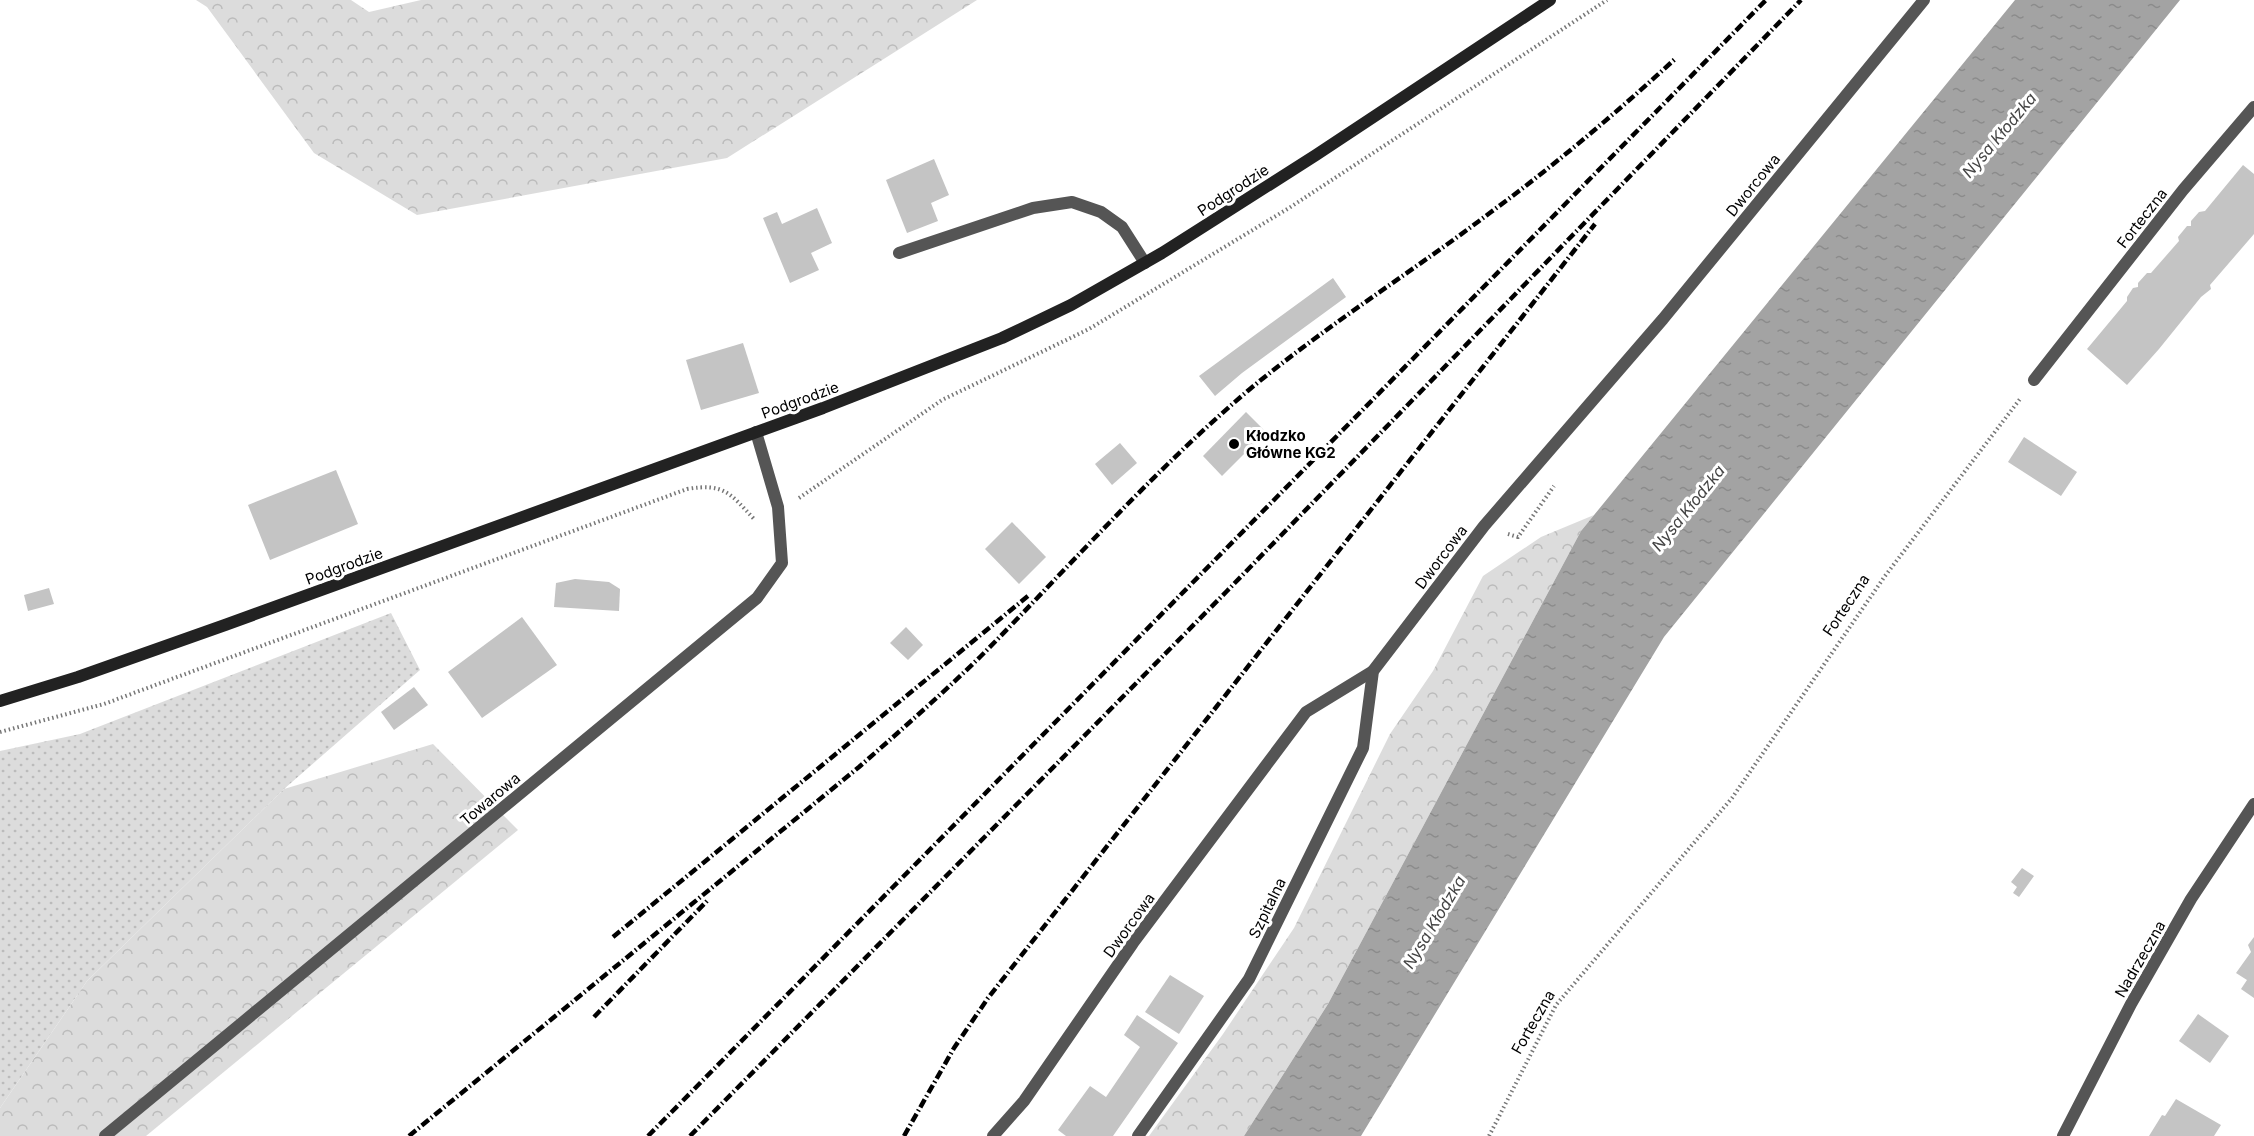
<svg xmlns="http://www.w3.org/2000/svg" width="2254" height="1136" viewBox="0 0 2254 1136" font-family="Inter,sans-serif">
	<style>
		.grass { fill: url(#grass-dots) }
		.forest { fill: url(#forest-crowns) }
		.water { fill: url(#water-ripples) }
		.building { fill: #c4c4c4 }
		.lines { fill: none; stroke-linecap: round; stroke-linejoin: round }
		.path { stroke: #777; stroke-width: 4; stroke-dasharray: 1.5 3; stroke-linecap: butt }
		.lane { stroke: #555; stroke-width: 12 }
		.street { stroke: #555; stroke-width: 12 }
		.secondary { stroke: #222; stroke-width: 12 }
		.rail { stroke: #000; stroke-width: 4.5; stroke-dasharray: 9 3 1.5 3; stroke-linecap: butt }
		.poi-dot { fill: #000; stroke: #fff; stroke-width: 2 }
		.labels { text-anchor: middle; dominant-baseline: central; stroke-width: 6; stroke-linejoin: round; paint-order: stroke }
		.street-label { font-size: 15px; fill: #000; stroke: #fff }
		.poi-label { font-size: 15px; font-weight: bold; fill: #000; stroke: #fff; text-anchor: start }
		.water-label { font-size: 16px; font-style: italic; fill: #444; stroke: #fff }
	</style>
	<defs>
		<pattern id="grass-dots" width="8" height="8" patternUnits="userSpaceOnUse" patternTransform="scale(1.5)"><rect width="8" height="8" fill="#dcdcdc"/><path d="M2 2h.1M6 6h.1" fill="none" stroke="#bbb" stroke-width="1.8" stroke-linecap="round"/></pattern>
		<pattern id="forest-crowns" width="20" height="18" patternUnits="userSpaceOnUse" patternTransform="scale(1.5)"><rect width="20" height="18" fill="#dcdcdc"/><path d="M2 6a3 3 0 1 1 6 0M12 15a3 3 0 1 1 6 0" fill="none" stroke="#bbb"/></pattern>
		<pattern id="water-ripples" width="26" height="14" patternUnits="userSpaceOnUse" patternTransform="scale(1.5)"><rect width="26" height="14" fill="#a3a3a3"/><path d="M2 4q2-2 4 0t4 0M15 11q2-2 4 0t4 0" fill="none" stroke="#8b8b8b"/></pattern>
	</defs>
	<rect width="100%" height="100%" fill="#fff"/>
	<path class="grass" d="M391 613 420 670 284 789 87 981 0 1108V751L80 734Z"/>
	<g class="forest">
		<path d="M196 0H351L369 12 421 0H977L727 158 417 215 314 153 207 7Z"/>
		<path d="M1594 515 1581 531 1328 1004 1244 1136H1149L1223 1034 1294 928 1390 734 1433 671 1483 576 1541 537Z"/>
		<path d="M433 744 518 830 146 1136H0V1108L87 981 284 789Z"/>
	</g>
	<path class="water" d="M2015 0H2180L1664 637 1361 1136H1244L1328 1004 1581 531Z"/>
	<g class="building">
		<path d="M934 159 949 195 931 203 938 221 907 233 886 180Z"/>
		<path d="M2243 165 2254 174V234L2210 285 2211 289 2201 297 2159 349 2127 385 2087 349 2127 301V297L2133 288 2138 287V283L2147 273H2151L2179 241 2178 237 2187 226H2191V221L2199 212 2205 211Z"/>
		<path d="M817 208 832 243 811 253 819 270 790 283 763 218 777 212 782 224Z"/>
		<path d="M1333 278 1346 297 1242 373 1215 396 1199 376Z"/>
		<path d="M743 343 759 393 701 410 686 360Z"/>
		<path d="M1246 412 1266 432 1222 476 1203 456Z"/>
		<path d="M2024 437 2077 472 2061 496 2008 462Z"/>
		<path d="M1120 443 1137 463 1112 485 1095 464Z"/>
		<path d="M336 470 358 524 270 560 248 505Z"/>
		<path d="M1012 522 1046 557 1019 584 985 549Z"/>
		<path d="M575 579 609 582 620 589 619 611 554 607 556 583Z"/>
		<path d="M49 588 54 604 28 611 24 595Z"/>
		<path d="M522 617 557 665 482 718 448 672Z"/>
		<path d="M906 627 923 645 908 660 890 643Z"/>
		<path d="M414 687 428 705 394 730 381 712Z"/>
		<path d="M2022 868 2034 876 2019 897 2013 893 2017 887 2011 882Z"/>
		<path d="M2254 937V998L2241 989 2247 980 2236 973 2251 952 2248 945Z"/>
		<path d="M1170 975 1204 996 1179 1034 1145 1012Z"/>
		<path d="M2198 1014 2229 1036 2210 1063 2179 1041Z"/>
		<path d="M1137 1015 1178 1043 1113 1136H1066L1058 1130 1090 1086 1106 1097 1140 1047 1124 1035Z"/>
		<path d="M2176 1099 2221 1125 2214 1136H2149L2162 1115 2165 1116Z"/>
	</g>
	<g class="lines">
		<g class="path">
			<path d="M799 498 942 400 1089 329 1289 208 1607 0"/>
			<path d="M1508 534 1518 537 1554 486"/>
			<path d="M0 732 104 704 687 489C724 483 730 493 754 519"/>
			<path d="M1489 1136 1556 1005 1732 798 1885 576 2020 399"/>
		</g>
		<g class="lane">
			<path d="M899 253 1033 208 1072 202 1101 212 1122 227 1145 263"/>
			<path d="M105 1136 757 598 782 563 778 507 756 432"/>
			<path d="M993 1136 1024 1101 1133 943 1306 712 1373 671"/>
		</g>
		<g class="street">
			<path d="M2034 380 2183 190 2254 107"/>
			<path d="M1138 1136 1249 979 1363 748 1373 671 1484 526 1663 319 1924 0"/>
			<path d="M2063 1136 2131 1004 2191 899 2254 804"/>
		</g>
		<path class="secondary" d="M0 701 78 677 225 625 823 408 1002 338 1071 305 1162 253 1316 155 1550 0"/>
		<g class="rail">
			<path d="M613 937 1028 596"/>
			<path d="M594 1017 707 901"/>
			<path d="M409 1136 859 767C900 731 941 695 980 657 1069 567 1153 471 1250 389 1327 325 1412 272 1491 212 1555 165 1616 113 1675 59"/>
			<path d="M648 1136 1766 0"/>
			<path d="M690 1136 1227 591 1801 0"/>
			<path d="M904 1136 954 1048 988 998 1595 224"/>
		</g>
	</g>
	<circle class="poi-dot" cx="1234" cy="444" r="6"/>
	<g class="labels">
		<g class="street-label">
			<text transform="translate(1753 185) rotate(-51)">Dworcowa</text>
			<text transform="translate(1233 190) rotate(-33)">Podgrodzie</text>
			<text transform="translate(2142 218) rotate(-52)">Forteczna</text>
			<text transform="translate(800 400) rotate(-20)">Podgrodzie</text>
			<text transform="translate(1441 557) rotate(-53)">Dworcowa</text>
			<text transform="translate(344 566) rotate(-20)">Podgrodzie</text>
			<text transform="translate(1846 605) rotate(-56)">Forteczna</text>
			<text transform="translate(490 799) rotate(-40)">Towarowa</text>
			<text transform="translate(1267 908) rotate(-64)">Szpitalna</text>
			<text transform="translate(1129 925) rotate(-54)">Dworcowa</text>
			<text transform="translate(2140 959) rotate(-60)">Nadrzeczna</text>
			<text transform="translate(1533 1022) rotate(-60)">Forteczna</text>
		</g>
		<g class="poi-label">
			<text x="1246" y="435">Kłodzko<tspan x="1246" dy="17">Główne KG2</tspan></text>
		</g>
		<g class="water-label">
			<text transform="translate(1999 135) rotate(-50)">Nysa Kłodzka</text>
			<text transform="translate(1688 508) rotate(-51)">Nysa Kłodzka</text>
			<text transform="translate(1434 922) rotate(-59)">Nysa Kłodzka</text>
		</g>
	</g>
</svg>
